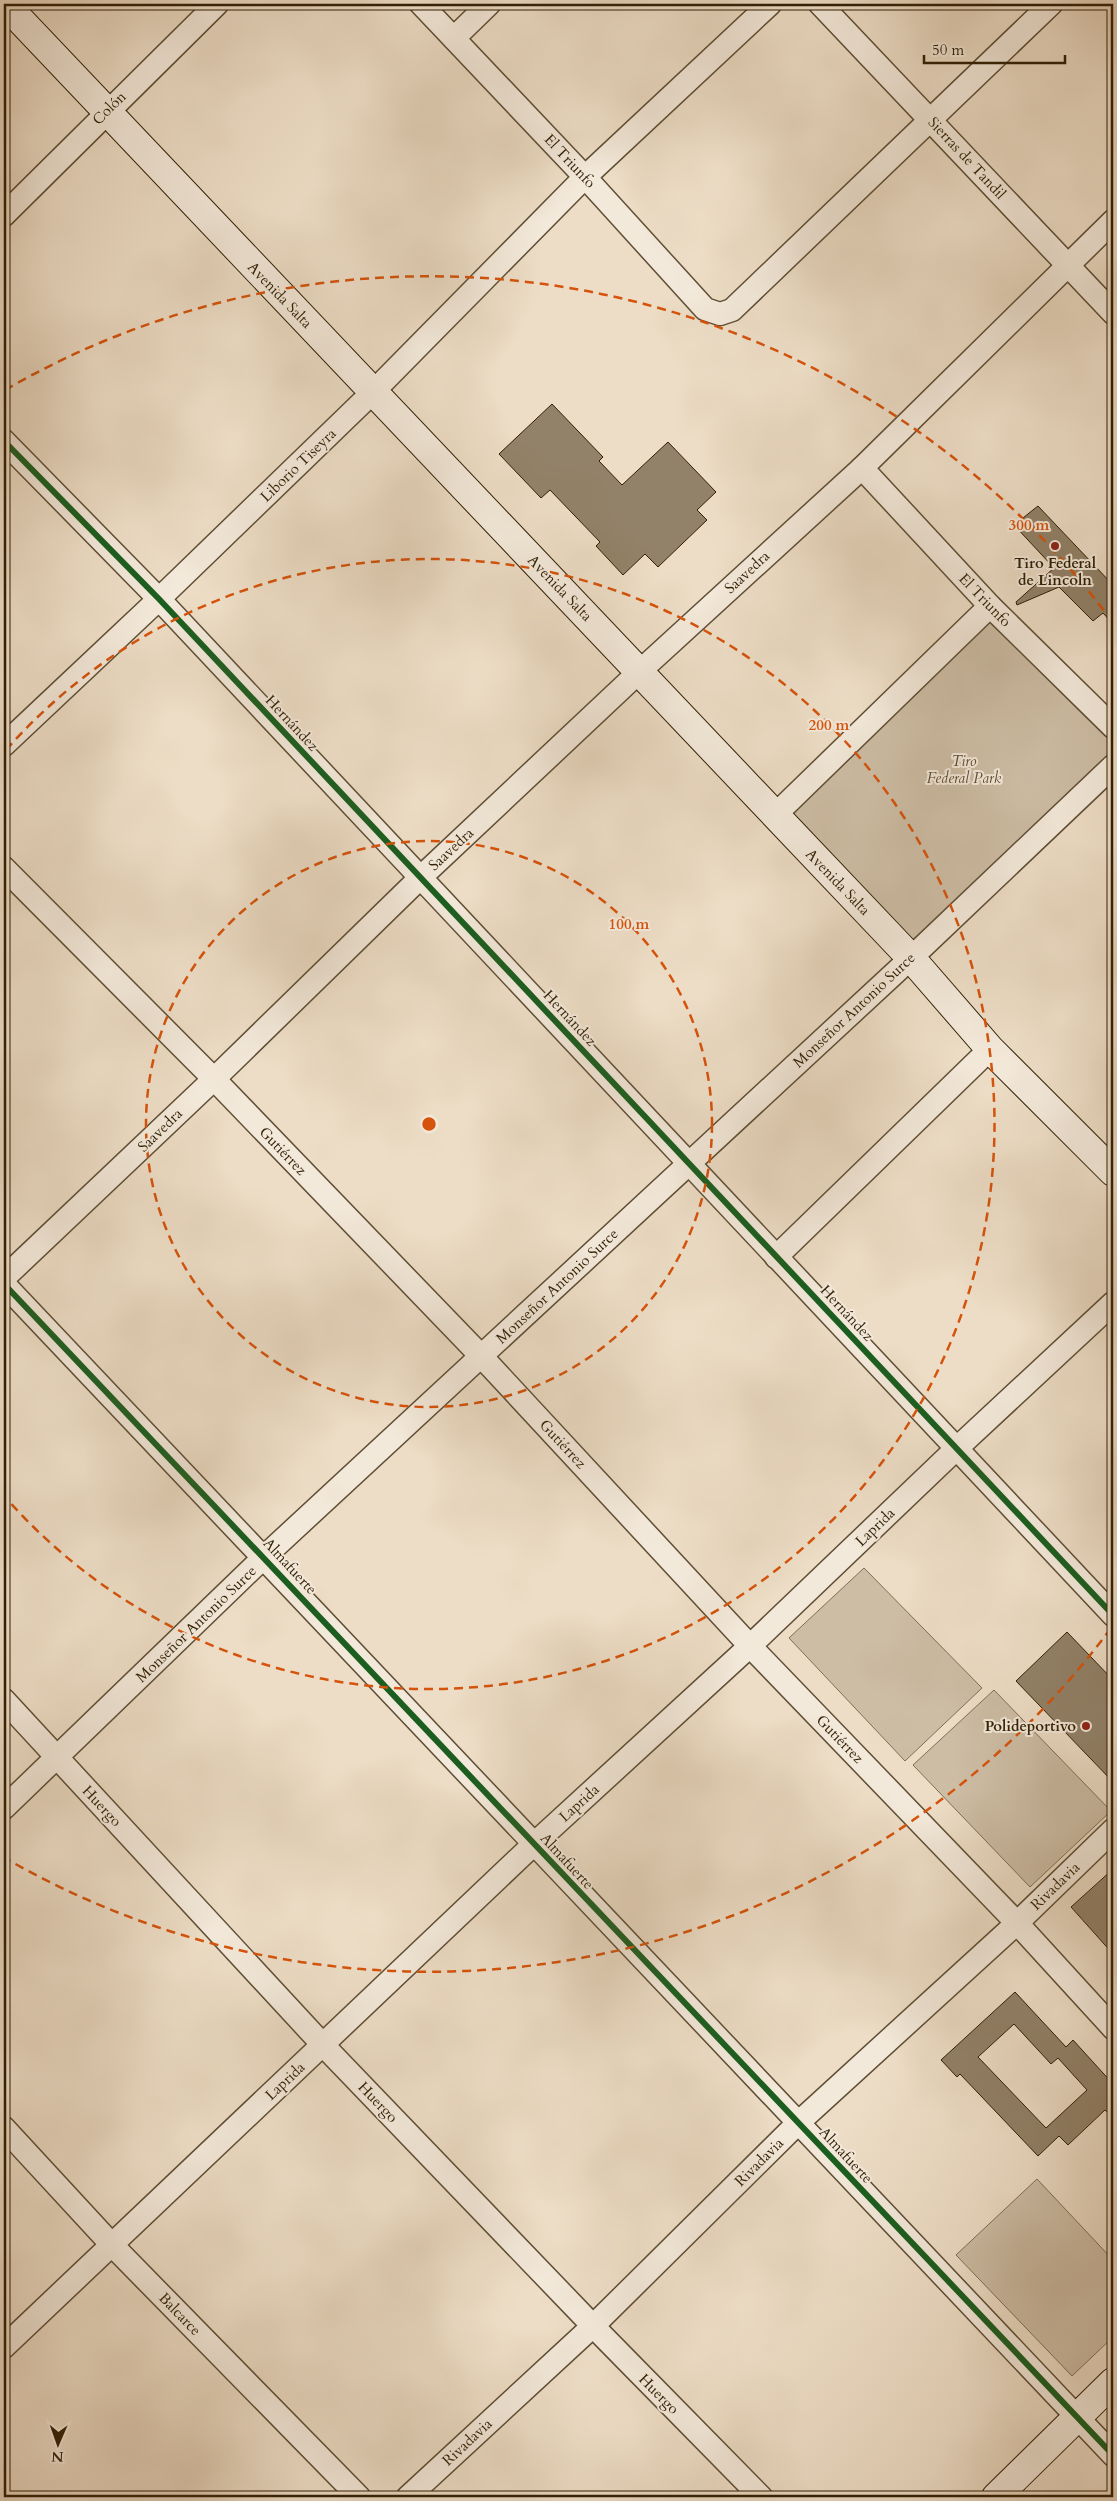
<svg xmlns="http://www.w3.org/2000/svg" width="1117" height="2501" viewBox="0 0 1117 2501" font-family="Cardo,serif">
	<style>
		.green { fill: #cdbda5; stroke: #7e6e55 }
		.building { fill: #928269; stroke: #301f05; fill-rule: evenodd }
		.lines { fill: none; stroke-linecap: round; stroke-linejoin: round }
		.minor-casing { stroke: #5f4e35; stroke-width: 25 }
		.secondary-casing { stroke: #301f05; stroke-width: 30 }
		.minor { stroke: #f3e9da; stroke-width: 22 }
		.secondary { stroke: #f3e9da; stroke-width: 28 }
		.cycleway-casing { stroke: #f3e9da; stroke-width: 9 }
		.cycleway { stroke: #1b5e20; stroke-width: 6 }
		.ring { fill: none; stroke: #d6530b; stroke-width: 2.5; stroke-dasharray: 9 6 }
		.poi-dot { fill: #8f2418; stroke: #f3e9da; stroke-width: 2 }
		.labels { text-anchor: middle; dominant-baseline: central; stroke-width: 4; stroke-linejoin: round; paint-order: stroke }
		.street-label { font-size: 15px; fill: #301f05; stroke: #f3e9da }
		.poi-label { font-size: 15px; font-weight: bold; fill: #301f05; stroke: #f3e9da }
		.park-label { font-size: 15px; font-style: italic; fill: #5f4e35; stroke: #f3e9da }
		.centre { fill: #d6530b; stroke: #f3e9da; stroke-width: 2.5 }
		.ring-label { font-size: 15px; text-anchor: middle; font-weight: bold; fill: #d6530b; stroke: #f3e9da; stroke-width: 4; stroke-linejoin: round; paint-order: stroke }
	</style>
	<rect width="100%" height="100%" fill="#edddc6"/>
	<filter id="stains"><feTurbulence type="fractalNoise" baseFrequency=".004" numOctaves="4"/><feColorMatrix values="0 0 0 0 .2 0 0 0 0 .09 0 0 0 0 .02 0 0 0 .5 -.17"/></filter>
	<radialGradient id="worn" r=".72"><stop offset=".6" stop-color="#630" stop-opacity="0"/><stop offset="1" stop-color="#630" stop-opacity=".3"/></radialGradient>
	<g class="green">
		<path d="M990 606 1113 727V766L911 958 775 815Z"/>
		<path d="M864 1568 982 1688 905 1761 789 1638Z"/>
		<path d="M994 1690 1111 1811 1030 1887 913 1765Z"/>
		<path d="M1037 2179 1113 2260V2337L1072 2376 956 2255Z"/>
	</g>
	<g class="building">
		<path d="M552 404 603 457 599 461 622 485 668 442 716 492 697 510 707 520 658 567 645 554 623 575 596 546 600 542 550 490 541 498 499 454Z"/>
		<path d="M1038 506 1113 585V624L1103 613 1093 621 1059 587 1017 605 1016 602 1054 568 1014 525Z"/>
		<path d="M1067 1632 1113 1680V1782L1016 1681Z"/>
		<path d="M1113 1869V1954L1071 1907Z"/>
		<path d="M1015 1992 1066 2047 1073 2040 1113 2084V2118L1105 2110 1068 2145 1059 2136 1038 2156 960 2074 957 2077 941 2060ZM1014 2024 1051 2064 1058 2058 1087 2090 1046 2128 978 2057Z"/>
	</g>
	<g class="lines">
		<g class="minor-casing">
			<g id="minor">
				<path d="M421 4 585 177 705 309 720 314 732 310 1051 4"/>
				<path d="M820 4 1113 313"/>
				<path d="M454 38 489 4"/>
				<path d="M4 215 217 4"/>
				<path d="M4 441 159 599 1113 1615"/>
				<path d="M862 468 990 606 1113 727"/>
				<path d="M4 745 159 599 373 392 585 177 770 4"/>
				<path d="M775 815 990 606"/>
				<path d="M4 868 214 1079 482 1357 750 1646 1017 1923 1113 2028"/>
				<path d="M776 1257 990 1049"/>
				<path d="M4 1278 214 1079 421 877 639 672 862 468 1113 221"/>
				<path d="M4 1284 1113 2455"/>
				<path d="M4 1700 323 2045 593 2326 761 2497"/>
				<path d="M4 1808 264 1557 911 958 1113 766"/>
				<path d="M4 2128 112 2245 359 2497"/>
				<path d="M4 2347 534 1844 750 1646 956 1449 1113 1303"/>
				<path d="M408 2497 593 2326 798 2123 1017 1923 1113 1830"/>
			</g>
		</g>
		<g class="secondary-casing">
			<g id="secondary">
				<path d="M5 4 911 958 990 1049 1113 1172"/>
				<path d="M996 2497 1113 2382"/>
			</g>
		</g>
		<use href="#minor" class="minor"/>
		<use href="#secondary" class="secondary"/>
		<g class="cycleway-casing">
			<g id="cycleway">
				<path d="M4 441 159 599 1113 1615"/>
				<path d="M4 1284 1113 2455"/>
			</g>
		</g>
		<use href="#cycleway" class="cycleway"/>
	</g>
	<g class="ring">
		<circle cx="429" cy="1124" r="283"/>
		<path d="M6 750A565 565 0 1 1 6 1498"/>
		<path d="M1111 1628A848 848 0 0 1 5 1858M5 390A848 848 0 0 1 1111 620"/>
	</g>
	<g class="poi-dot">
		<circle cx="1055" cy="546" r="5"/>
		<circle cx="1086" cy="1726" r="5"/>
	</g>
	<g class="labels">
		<g class="street-label">
			<text transform="translate(109 108) rotate(-45)">Colón</text>
			<text transform="translate(967 158) rotate(47)">Sierras de Tandil</text>
			<text transform="translate(570 161) rotate(47)">El Triunfo</text>
			<text transform="translate(280 295) rotate(46)">Avenida Salta</text>
			<text transform="translate(298 465) rotate(-44)">Liborio Tiseyra</text>
			<text transform="translate(747 572) rotate(-43)">Saavedra</text>
			<text transform="translate(560 588) rotate(46)">Avenida Salta</text>
			<text transform="translate(985 600) rotate(46)">El Triunfo</text>
			<text transform="translate(292 723) rotate(47)">Hernández</text>
			<text transform="translate(451 849) rotate(-43)">Saavedra</text>
			<text transform="translate(838 882) rotate(46)">Avenida Salta</text>
			<text transform="translate(854 1010) rotate(-43)">Monseñor Antonio Surce</text>
			<text transform="translate(570 1018) rotate(47)">Hernández</text>
			<text transform="translate(160 1130) rotate(-44)">Saavedra</text>
			<text transform="translate(283 1151) rotate(46)">Gutiérrez</text>
			<text transform="translate(557 1286) rotate(-43)">Monseñor Antonio Surce</text>
			<text transform="translate(847 1313) rotate(47)">Hernández</text>
			<text transform="translate(563 1444) rotate(47)">Gutiérrez</text>
			<text transform="translate(875 1527) rotate(-44)">Laprida</text>
			<text transform="translate(290 1566) rotate(47)">Almafuerte</text>
			<text transform="translate(196 1624) rotate(-44)">Monseñor Antonio Surce</text>
			<text transform="translate(840 1739) rotate(46)">Gutiérrez</text>
			<text transform="translate(579 1803) rotate(-42)">Laprida</text>
			<text transform="translate(102 1806) rotate(47)">Huergo</text>
			<text transform="translate(567 1861) rotate(47)">Almafuerte</text>
			<text transform="translate(1055 1886) rotate(-44)">Rivadavia</text>
			<text transform="translate(285 2081) rotate(-43)">Laprida</text>
			<text transform="translate(378 2102) rotate(46)">Huergo</text>
			<text transform="translate(846 2155) rotate(47)">Almafuerte</text>
			<text transform="translate(759 2162) rotate(-45)">Rivadavia</text>
			<text transform="translate(180 2314) rotate(46)">Balcarce</text>
			<text transform="translate(659 2394) rotate(45)">Huergo</text>
			<text transform="translate(467 2442) rotate(-43)">Rivadavia</text>
		</g>
		<g class="poi-label">
			<text x="1055" y="563">Tiro Federal<tspan x="1055" dy="17">de Lincoln</tspan></text>
			<text x="1076" y="1726" text-anchor="end">Polideportivo</text>
		</g>
		<g class="park-label">
			<text x="964" y="761">Tiro<tspan x="964" dy="17">Federal Park</tspan></text>
		</g>
	</g>
	<circle cx="429" cy="1124" r="8" class="centre"/>
	<g class="ring-label">
		<text x="1029" y="530">300 m</text>
		<text x="829" y="730">200 m</text>
		<text x="629" y="929">100 m</text>
	</g>
	<rect width="1117" height="2501" fill="none" stroke="#edddc6" stroke-width="20"/>
	<rect x="5" y="5" width="1107" height="2491" fill="none" stroke="#301f05" stroke-width="2.5"/>
	<rect x="10" y="10" width="1097" height="2481" fill="none" stroke="#301f05"/>
	<g transform="translate(58 2444) rotate(182)" stroke="#f3e9da" stroke-width="4" paint-order="stroke">
	<path d="M0-4L9 19L0 12L-9 19Z" fill="#301f05"/>
	<text y="-8" font-size="14" font-weight="bold" text-anchor="middle" fill="#301f05">N</text>
	</g>
	<path d="M924 55v8h141v-8" fill="none" stroke="#301f05" stroke-width="2.5"/>
	<text x="932" y="55" font-size="15" fill="#301f05" stroke="#f3e9da" stroke-width="4" paint-order="stroke">50 m</text>
	<rect width="100%" height="100%" filter="url(#stains)"/>
	<rect width="100%" height="100%" fill="url(#worn)"/>
</svg>
